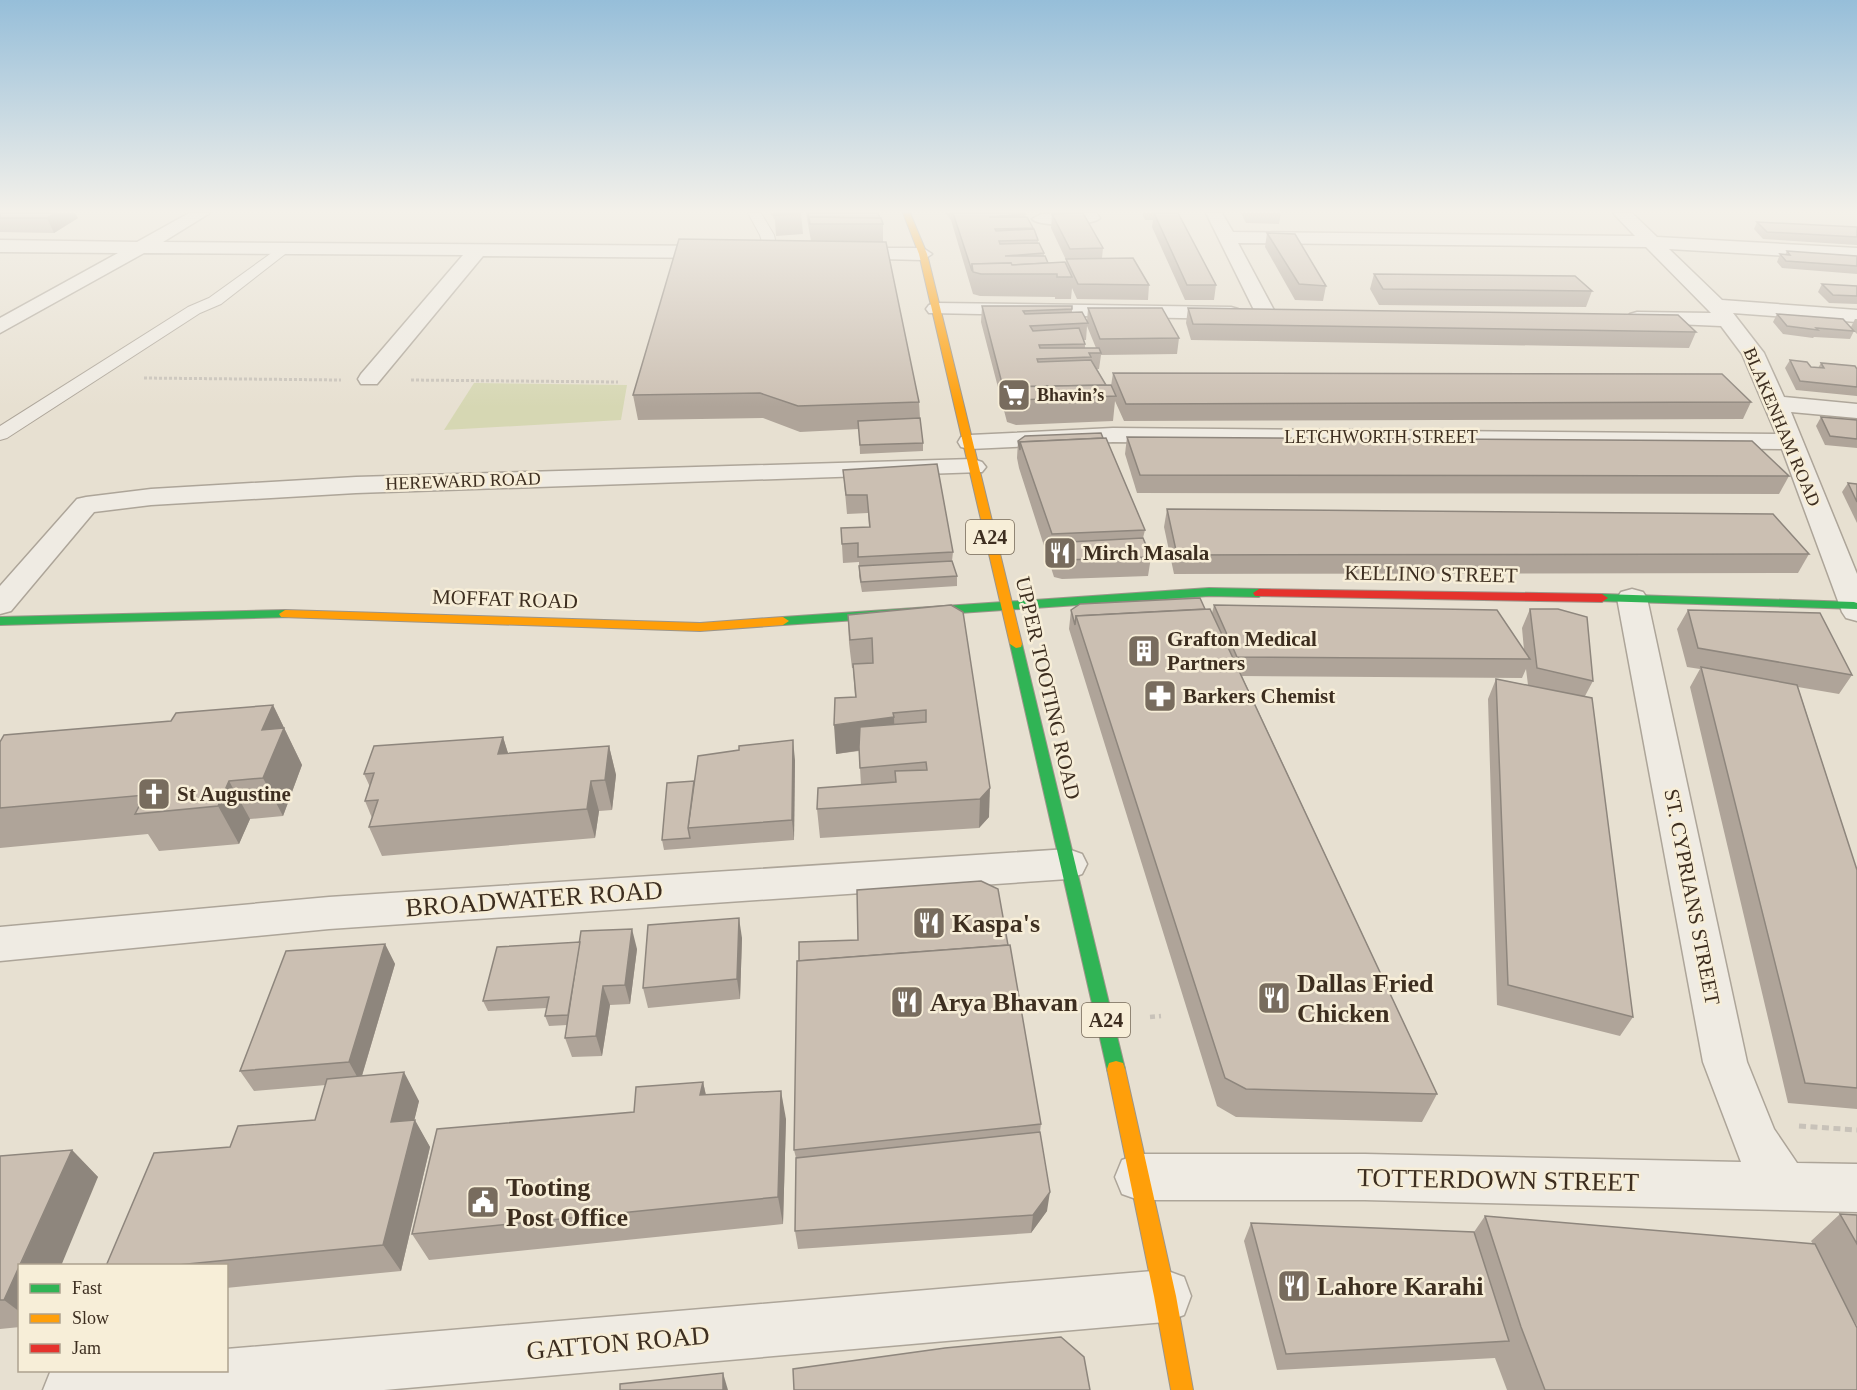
<svg xmlns="http://www.w3.org/2000/svg" width="1857" height="1390" viewBox="0 0 1857 1390" font-family="'Times New Roman',serif">
	<style>
		.green { fill: #d6d7b3 }
		.lines { fill: none; stroke-linecap: round; stroke-linejoin: round }
		.lane-casing { stroke: #ada599; stroke-width: 2 }
		.street-casing { stroke: #ada599; stroke-width: 3 }
		.fast-casing { stroke: #9c958a; stroke-width: 2 }
		.slow-casing { stroke: #9c958a; stroke-width: 2 }
		.jam-casing { stroke: #9c958a; stroke-width: 2 }
		.path-far2 { stroke: #c8c2b9; stroke-width: 3; stroke-dasharray: 3 2; stroke-linecap: butt }
		.path-far1 { stroke: #c8c2b9; stroke-width: 4.5; stroke-dasharray: 5 4; stroke-linecap: butt }
		.path { stroke: #c8c2b9; stroke-width: 5; stroke-dasharray: 7 4.5; stroke-linecap: butt }
		.lane { fill: #efebe3; fill-rule: evenodd }
		.street { fill: #efebe3; fill-rule: evenodd }
		.fast { fill: #30b455; fill-rule: evenodd }
		.slow { fill: #ff9f0a; fill-rule: evenodd }
		.jam { fill: #e5322d; fill-rule: evenodd }
		.wall { fill: #afa499; fill-rule: evenodd }
		.shaded-wall { fill: #8e867d }
		.building { fill: #cbbfb2; stroke: #8e867d; stroke-width: 1.5 }
		.labels { text-anchor: middle; dominant-baseline: central; stroke-width: 5; stroke-linejoin: round; paint-order: stroke }
		.far-poi-label { font-size: 18px; font-weight: bold; fill: #3d2e20; stroke: #f7eed8; text-anchor: start }
		.far-street-label { font-size: 18px; fill: #3d2e20; stroke: #f7eed8 }
		.shield { fill: #f7eed8; stroke: #756857; stroke-width: 1.5 }
		.shield-label { font-size: 20px; font-weight: bold; fill: #3d2e20 }
		.poi-label { font-size: 21px; font-weight: bold; fill: #3d2e20; stroke: #f7eed8; text-anchor: start }
		.street-label { font-size: 21px; fill: #3d2e20; stroke: #f7eed8 }
		.near-street-label { font-size: 26px; fill: #3d2e20; stroke: #f7eed8 }
		.near-poi-label { font-size: 26px; font-weight: bold; fill: #3d2e20; stroke: #f7eed8; text-anchor: start }
	</style>
	<rect width="100%" height="100%" fill="#e7e0d1"/>
	<path class="green" d="M474 383 627 385 621 420 444 430Z"/>
	<g class="lines">
		<g class="lane-casing">
			<g id="lane">
				<path d="M748 213H761L774 235 778 253 776 256H766L760 235Z"/>
				<path d="M284 244 291 248 289 251 221 304 200 313 7 438 0 440V426L188 307 209 298Z"/>
			</g>
		</g>
		<g class="street-casing">
			<g id="street">
				<path d="M189 213H210L163 242 721 246 730 252 721 258 483 256 377 384H361L358 379 361 374 463 255 144 253 0 333V318L118 253 0 252V240L137 242Z"/>
				<path d="M1096 213 1100 218C1093 226 1039 227 1032 219L1041 214Z"/>
				<path d="M1206 213H1222L1233 232 1635 236 1613 213H1632L1657 237 1857 248V260L1669 249 1722 300 1857 310V322L1733 313 1764 353 1784 397 1857 404V418L1791 412 1857 574V621L1846 618 1842 612 1782 449 1113 442 970 449 961 447 958 442 961 437 970 435 1113 428 1776 434 1742 354 1721 326 1630 322 1627 318 1630 314 1637 312 1711 313 1646 247 1238 243 1276 314 1273 318H1259L1256 314Z"/>
				<path d="M845 248H923L932 254 923 260 838 258 836 254 838 250Z"/>
				<path d="M936 303 1231 307 1238 309 1241 313 1238 317 1231 319 929 313 926 309 929 305Z"/>
				<path d="M973 459 982 462 986 467 982 472 356 493 151 505 94 512 11 611 0 614V586L77 499 86 497 151 489 356 477Z"/>
				<path d="M1632 589 1643 592 1647 598 1747 1062 1774 1129 1797 1163 1857 1164V1212L1365 1200H1139L1122 1194 1115 1177 1122 1160 1139 1154H1365L1741 1162 1703 1062 1617 598 1621 592Z"/>
				<path d="M1068 849 1082 854 1087 864 1082 874 1068 879 329 929 0 961V927L329 897Z"/>
				<path d="M1165 1270 1184 1277 1191 1296 1184 1315 1165 1322 384 1390H43L51 1370H226V1349Z"/>
			</g>
		</g>
		<g class="fast-casing">
			<g id="fast">
				<path d="M1209 588 1259 589 1265 593 1259 597 1209 596 783 625 777 621 783 617Z"/>
				<path d="M1602 594 1854 602 1857 603V609L1598 601 1596 598Z"/>
				<path d="M285 610 291 614 289 617 0 625V617Z"/>
				<path d="M1016 640 1022 644 1125 1069 1123 1075 1116 1077 1109 1075 1107 1069 1010 644Z"/>
			</g>
		</g>
		<g class="slow-casing">
			<g id="slow">
				<path d="M903 213H910L927 254 1022 644 1021 647 1016 648 1010 644 919 254Z"/>
				<path d="M285 610 700 623 783 617 789 621 783 625 700 631 281 617 279 614Z"/>
				<path d="M1116 1061 1123 1063 1125 1069 1176 1296 1193 1390H1171L1154 1296 1107 1069 1109 1063Z"/>
			</g>
		</g>
		<g class="jam-casing">
			<path id="jam" d="M1259 589 1602 594 1608 598 1602 602 1255 596 1253 593Z"/>
		</g>
		<g class="path-far2">
			<path d="M144 378 341 380"/>
			<path d="M411 380 618 382"/>
		</g>
		<path class="path-far1" d="M1150 1017 1161 1016"/>
		<path class="path" d="M1799 1126 1857 1130"/>
		<use href="#lane" class="lane"/>
		<use href="#street" class="street"/>
		<use href="#fast" class="fast"/>
		<use href="#slow" class="slow"/>
		<use href="#jam" class="jam"/>
	</g>
	<g class="wall">
		<path d="M0 213 78 218 54 233 0 232Z"/>
		<path d="M770 213H801L803 234 776 236 775 220Z"/>
		<path d="M806 213H878L883 224V242L919 402 920 418 923 443V451L860 454 859 429 800 432 763 418 638 420 633 395 811 241Z"/>
		<path d="M945 213H1025L1026 217 1033 228 1038 240V243L1044 253V256L1048 263 1066 264V260L1051 228 1052 214 1103 248 1102 258 1149 285 1148 300 1077 299 1072 288 1071 299H1055V297L980 296 973 294 951 220Z"/>
		<path d="M1142 213H1176L1216 285 1214 300H1185L1152 227 1153 220H1145Z"/>
		<path d="M1241 213H1281L1279 224 1246 223Z"/>
		<path d="M1757 222 1857 227V245L1763 239 1754 229Z"/>
		<path d="M1267 233 1326 286 1323 301 1295 300 1265 247Z"/>
		<path d="M1787 251 1857 256V274L1782 268 1777 262 1780 254 1785 255Z"/>
		<path d="M1374 274 1592 291 1586 307 1379 305 1370 289Z"/>
		<path d="M1822 284 1857 286V304L1829 303 1818 292Z"/>
		<path d="M982 306H1072V312L1087 321 1088 308 1179 338 1177 354 1101 355 1099 369H1097L1106 385 1111 386 1113 373 1751 402 1743 419 1124 421 1115 401 1113 421 1016 425 1007 422 981 322ZM1087 326 1096 348H1085V344L1084 340H1086Z"/>
		<path d="M1188 308 1696 332 1689 348 1191 340 1186 323Z"/>
		<path d="M1777 314 1851 327 1855 319H1857V334L1854 331 1850 339 1814 337 1813 338 1783 334 1773 322Z"/>
		<path d="M1790 360 1811 367 1818 368 1821 363 1857 369V396L1796 390 1785 368Z"/>
		<path d="M1821 417 1857 420V448L1825 445 1816 426Z"/>
		<path d="M1127 437 1789 476 1779 494 1137 493 1125 454Z"/>
		<path d="M1018 441 1145 530 1143 538 1151 557 1148 576 1062 579 1054 577 1019 468 1017 458Z"/>
		<path d="M843 470 953 552 952 561 957 576V586L862 592 859 576V562L843 563 841 528 869 527 868 513 847 514Z"/>
		<path d="M1848 483 1857 484V523L1842 492Z"/>
		<path d="M1167 509 1809 554 1798 573 1174 574 1164 527Z"/>
		<path d="M951 605 989 817 979 828 820 838 817 809 861 785 859 751 836 754 855 697 853 668H852L849 643 848 615Z"/>
		<path d="M1214 605 1524 650 1522 628 1530 609 1593 681 1585 696 1633 1017 1620 1036 1497 1005 1488 699 1496 679 1528 685 1526 669 1522 678 1242 676 1437 1094 1422 1122 1236 1117 1217 1106 1069 629 1071 610 1205 609 1212 613Z"/>
		<path d="M1688 610 1852 675 1839 694 1798 687 1857 870V1109L1788 1103 1690 687 1700 669 1687 667 1677 629Z"/>
		<path d="M273 705 302 765 283 816 250 819 239 844 159 851 148 834 0 848V742L171 721Z"/>
		<path d="M503 737 508 754 609 746 616 775 612 810 599 811 595 838 382 856 369 827 372 818 365 801 370 787 364 774Z"/>
		<path d="M795 760 794 840 664 850 662 840 694 781Z"/>
		<path d="M742 938 740 999 648 1008 643 988Z"/>
		<path d="M385 944 395 964 362 1076 419 1101 414 1120 430 1147 401 1271 226 1288V1266H106L315 1120 326 1085 254 1091 240 1071Z"/>
		<path d="M1008 945 1041 1124 1040 1132 1047 1211 1031 1233 798 1249 795 1231 796 1158 794 1150Z"/>
		<path d="M637 949 630 1004 610 1005 602 1056 572 1057 565 1038 567 1025 549 1026 545 1016 547 1008 488 1011 483 1001Z"/>
		<path d="M703 1082 706 1095 786 1119 783 1224 429 1260 412 1234 634 1112Z"/>
		<path d="M72 1150 98 1177 20 1266V1327L0 1329V1156Z"/>
		<path d="M1840 1214 1857 1215V1326L1839 1294 1857 1390H1507L1495 1358 1277 1370 1244 1241 1251 1223 1474 1232 1485 1216 1813 1244 1811 1241Z"/>
	</g>
	<g class="shaded-wall">
		<path d="M57 213H75L78 218 54 233 47 218Z"/>
		<path d="M273 705 302 765 283 816 263 778 262 730Z"/>
		<path d="M894 717 895 745 836 754 834 725Z"/>
		<path d="M503 737 512 766 498 754Z"/>
		<path d="M793 740 795 760 794 840 792 820Z"/>
		<path d="M609 746 616 775 612 810 605 780Z"/>
		<path d="M229 781 250 819 239 844 218 806Z"/>
		<path d="M591 781 599 811 595 838 587 809Z"/>
		<path d="M990 788 989 817 979 828 980 799Z"/>
		<path d="M739 918 742 938 740 999 737 979Z"/>
		<path d="M632 929 637 949 630 1004 625 985Z"/>
		<path d="M385 944 395 964 360 1082 349 1062Z"/>
		<path d="M603 986 610 1005 602 1056 596 1036Z"/>
		<path d="M404 1072 419 1101 410 1138 415 1120 430 1147 401 1271 383 1245 391 1122Z"/>
		<path d="M703 1082 709 1110 700 1095Z"/>
		<path d="M781 1091 786 1119 783 1224 778 1197Z"/>
		<path d="M72 1150 98 1177 61 1266H20Z"/>
		<path d="M1050 1192 1047 1211 1031 1233 1033 1215Z"/>
		<path d="M20 1266V1312L4 1300Z"/>
		<path d="M723 1373 728 1390H723Z"/>
	</g>
	<g class="building">
		<path d="M0 213H57L47 218H0Z"/>
		<path d="M774 213H801L775 215Z"/>
		<path d="M808 213H878L880 218 809 217 810 224Z"/>
		<path d="M953 213H1025L1026 214 989 217H1027L1033 228 995 229 996 231 1034 229 1038 240 999 241 1000 244 1039 243 1044 253 1005 256H1045L1048 263 1012 265 1011 263 972 264V271Z"/>
		<path d="M1083 213 1103 248 1070 249 1052 214Z"/>
		<path d="M1154 213H1178L1216 285H1187Z"/>
		<path d="M809 217 881 218 883 224H810Z"/>
		<path d="M1757 222 1857 227V237L1767 232Z"/>
		<path d="M1267 233 1295 234 1326 286 1299 284Z"/>
		<path d="M679 239 886 242 919 402 798 406 760 393 633 395Z"/>
		<path d="M1787 251 1857 256V266L1786 261 1780 254 1790 255Z"/>
		<path d="M1133 258 1149 285 1078 284 1066 259Z"/>
		<path d="M1065 262 1072 277H1057V274H981L973 272 972 264 1011 263 1012 265Z"/>
		<path d="M1374 274 1575 276 1592 291 1383 289Z"/>
		<path d="M1822 284 1857 286V296L1833 295Z"/>
		<path d="M982 306H1072V309L1023 311 1025 314 1082 312 1088 323 1030 326 1033 331 1079 328 1085 344 1039 345 1040 348H1099L1101 353H1089L1091 357 1037 359 1038 362 1091 360 1106 385 1006 387 1005 395Z"/>
		<path d="M1088 308H1162L1179 338 1100 339Z"/>
		<path d="M1188 308 1678 315 1696 332 1193 324Z"/>
		<path d="M1777 314 1843 319 1854 331 1816 328 1818 330 1787 326Z"/>
		<path d="M1790 360 1807 362 1811 367 1824 368 1821 363 1855 366 1857 369V387L1800 381Z"/>
		<path d="M1113 373 1722 374 1751 402 1126 404Z"/>
		<path d="M1111 385 1116 396 1018 400 1008 397 1006 387Z"/>
		<path d="M1821 417 1857 420V439L1830 436Z"/>
		<path d="M920 418 923 443 860 445 858 421Z"/>
		<path d="M1101 433 1103 438 1020 442V450L1018 441 1025 436Z"/>
		<path d="M1127 437 1752 441 1789 476 1140 475Z"/>
		<path d="M1106 438 1145 530 1052 534 1020 442Z"/>
		<path d="M937 464 953 552 858 557V543L842 544 841 528 870 527 867 495H846L843 470Z"/>
		<path d="M1848 483 1857 484V502Z"/>
		<path d="M1167 509 1773 514 1809 554 1177 555Z"/>
		<path d="M1143 538 1151 557 1064 560 1056 558 1051 543Z"/>
		<path d="M952 561 957 576 861 582 859 566Z"/>
		<path d="M1200 598 1205 609 1076 616 1075 625 1071 610 1080 604Z"/>
		<path d="M951 605 963 612 990 788 980 799 817 809 818 788 896 782 895 771 927 770 926 762 860 768 859 747 860 727 926 722V710L893 713 894 717 834 725 835 698 856 697 853 664 873 663 872 638 850 640 848 615Z"/>
		<path d="M1214 605 1497 610 1530 659 1237 657Z"/>
		<path d="M1210 609 1437 1094 1246 1089 1225 1078 1076 616Z"/>
		<path d="M1530 609H1558L1587 617 1593 681 1537 668Z"/>
		<path d="M1688 610 1820 613 1852 675 1698 648Z"/>
		<path d="M1701 667 1797 685 1857 870V1088L1805 1083Z"/>
		<path d="M1496 679 1592 698 1633 1017 1508 985Z"/>
		<path d="M273 705 262 730 284 728 263 778 229 781 218 806 135 814 145 795 0 808V742L4 735 171 721 176 713Z"/>
		<path d="M503 737 498 754 609 746 605 780 591 781 587 809 369 827 378 800 365 801 374 773 364 774 374 746Z"/>
		<path d="M793 740 792 820 688 828 698 756 739 750V746Z"/>
		<path d="M694 781 688 828 690 838 662 840 667 783Z"/>
		<path d="M981 881 998 889 1008 945 799 961V942L858 940 857 890Z"/>
		<path d="M739 918 737 979 643 988 648 925Z"/>
		<path d="M632 929 625 985 603 986 596 1036 565 1038 581 931Z"/>
		<path d="M580 942 568 1015 545 1016 549 997 483 1001 497 947Z"/>
		<path d="M385 944 349 1062 240 1071 286 951Z"/>
		<path d="M1010 945 1041 1124 794 1150 797 961Z"/>
		<path d="M404 1072 391 1122 415 1120 383 1245 167 1266H106L154 1153 230 1147 238 1126 315 1120 327 1079Z"/>
		<path d="M703 1082 700 1095 781 1091 778 1197 412 1234 437 1129 634 1112 636 1087Z"/>
		<path d="M1040 1132 1050 1192 1033 1215 795 1231 796 1158Z"/>
		<path d="M72 1150 4 1300H0V1156Z"/>
		<path d="M1840 1214 1857 1215V1244Z"/>
		<path d="M1485 1216 1815 1244 1857 1328V1390H1545L1521 1327Z"/>
		<path d="M1251 1223 1474 1232 1509 1341 1286 1354Z"/>
		<path d="M1061 1337 1084 1357 1090 1390H794L793 1369 945 1348Z"/>
		<path d="M723 1373V1390H620V1384Z"/>
	</g>
	<linearGradient id="sky" x2="0" y2="1"><stop stop-color="#96bed9"/><stop offset="0.52" stop-color="#f4f1ea"/><stop offset="1" stop-color="#f4f1ea" stop-opacity="0"/></linearGradient>
	<rect width="1857" height="407" fill="url(#sky)"/>
	<defs>
		<g id="supermarket-square" transform="scale(1.725)"><rect x="-9" y="-9" width="18" height="18" rx="4" fill="#786c5e" stroke="#f7eed8"/><path d="M-6-5.5h2.5l.6 2H6L4.5 2H-2.5L-4.4-4H-6ZM-1.5 3.2a1.3 1.3 0 1 0 .1 0ZM3 3.2a1.3 1.3 0 1 0 .1 0Z" fill="#fff"/></g>
		<g id="restaurant-square" transform="scale(1.725)"><rect x="-9" y="-9" width="18" height="18" rx="4" fill="#786c5e" stroke="#f7eed8"/><path d="M-5-6h1v4h1v-4h1v4h1v-4h1v5L-1.5 .5V6h-2V.5L-5-1ZM5-6V6H3V1.5H1.5Q1.5-4 5-6Z" fill="#fff"/></g>
		<g id="building-square" transform="scale(1.725)"><rect x="-9" y="-9" width="18" height="18" rx="4" fill="#786c5e" stroke="#f7eed8"/><path d="M-4-6H4V6H1V3H-1V6H-4ZM-2.5-4.3h1.7v1.8h-1.7ZM.8-4.3h1.7v1.8H.8ZM-2.5-1h1.7V.8h-1.7ZM.8-1h1.7V.8H.8Z" fill="#fff"/></g>
		<g id="pharmacy-square" transform="scale(1.725)"><rect x="-9" y="-9" width="18" height="18" rx="4" fill="#786c5e" stroke="#f7eed8"/><path d="M-2-6h4v4h4v4h-4v4h-4v-4h-4v-4h4Z" fill="#fff"/></g>
		<g id="church-square" transform="scale(1.725)"><rect x="-9" y="-9" width="18" height="18" rx="4" fill="#786c5e" stroke="#f7eed8"/><path d="M-1.2-6h2.4v3.5h3.3v2.4h-3.3V6h-2.4V-.1h-3.3v-2.4h3.3Z" fill="#fff"/></g>
		<g id="civic-square" transform="scale(1.725)"><rect x="-9" y="-9" width="18" height="18" rx="4" fill="#786c5e" stroke="#f7eed8"/><path d="M-.6-6.5H3V-4.5H.6V-3L4-1V1h2V6H-6V1h2V-1L-.6-3ZM-1.2 2.5V6h2.4V2.5Z" fill="#fff"/></g>
	</defs>
	<g fill-rule="evenodd">
		<use href="#supermarket-square" x="1014" y="395"/>
		<use href="#restaurant-square" x="1060" y="553"/>
		<use href="#building-square" x="1144" y="651"/>
		<use href="#pharmacy-square" x="1160" y="696"/>
		<use href="#church-square" x="154" y="794"/>
		<use href="#restaurant-square" x="929" y="923"/>
		<use href="#restaurant-square" x="1274" y="998"/>
		<use href="#restaurant-square" x="907" y="1002"/>
		<use href="#civic-square" x="483" y="1202"/>
		<use href="#restaurant-square" x="1294" y="1286"/>
	</g>
	<g class="labels">
		<g class="far-poi-label">
			<text x="1037" y="395">Bhavin’s</text>
		</g>
		<g class="far-street-label">
			<text transform="translate(1782 427) rotate(67)">BLAKENHAM ROAD</text>
			<text x="1381" y="437">LETCHWORTH STREET</text>
			<text transform="translate(463 481) rotate(-2)">HEREWARD ROAD</text>
		</g>
		<g class="shield">
			<rect x="966" y="520" width="48" height="34" rx="4.5"/>
			<rect x="1082" y="1003" width="48" height="34" rx="4.5"/>
		</g>
		<g class="shield-label">
			<text x="990" y="537">A24</text>
			<text x="1106" y="1020">A24</text>
		</g>
		<g class="poi-label">
			<text x="1083" y="553">Mirch Masala</text>
			<text x="1167" y="639">Grafton Medical<tspan x="1167" dy="24">Partners</tspan></text>
			<text x="1183" y="696">Barkers Chemist</text>
			<text x="177" y="794">St Augustine</text>
		</g>
		<g class="street-label">
			<text transform="translate(1431 574) rotate(1)">KELLINO STREET</text>
			<text transform="translate(505 599) rotate(2)">MOFFAT ROAD</text>
			<text transform="translate(1048 688) rotate(77)">UPPER TOOTING ROAD</text>
			<text transform="translate(1692 897) rotate(79)">ST. CYPRIANS STREET</text>
		</g>
		<g class="near-street-label">
			<text transform="translate(534 899) rotate(-4)">BROADWATER ROAD</text>
			<text transform="translate(1498 1180) rotate(1)">TOTTERDOWN STREET</text>
			<text transform="translate(618 1343) rotate(-5)">GATTON ROAD</text>
		</g>
		<g class="near-poi-label">
			<text x="952" y="923">Kaspa's</text>
			<text x="1297" y="983">Dallas Fried<tspan x="1297" dy="30">Chicken</tspan></text>
			<text x="930" y="1002">Arya Bhavan</text>
			<text x="506" y="1187">Tooting<tspan x="506" dy="30">Post Office</tspan></text>
			<text x="1317" y="1286">Lahore Karahi</text>
		</g>
	</g>
	<rect x="18" y="1264" width="210" height="108" fill="#f7eed8" stroke="#ada18e" stroke-width="1.5"/>
	<rect x="30" y="1284" width="30" height="9" fill="#30b455" stroke="#ada18e" stroke-width="1.5"/>
	<text x="72" y="1294" font-size="18" fill="#3d2e20">Fast</text>
	<rect x="30" y="1314" width="30" height="9" fill="#ff9f0a" stroke="#ada18e" stroke-width="1.5"/>
	<text x="72" y="1324" font-size="18" fill="#3d2e20">Slow</text>
	<rect x="30" y="1344" width="30" height="9" fill="#e5322d" stroke="#ada18e" stroke-width="1.5"/>
	<text x="72" y="1354" font-size="18" fill="#3d2e20">Jam</text>
</svg>
